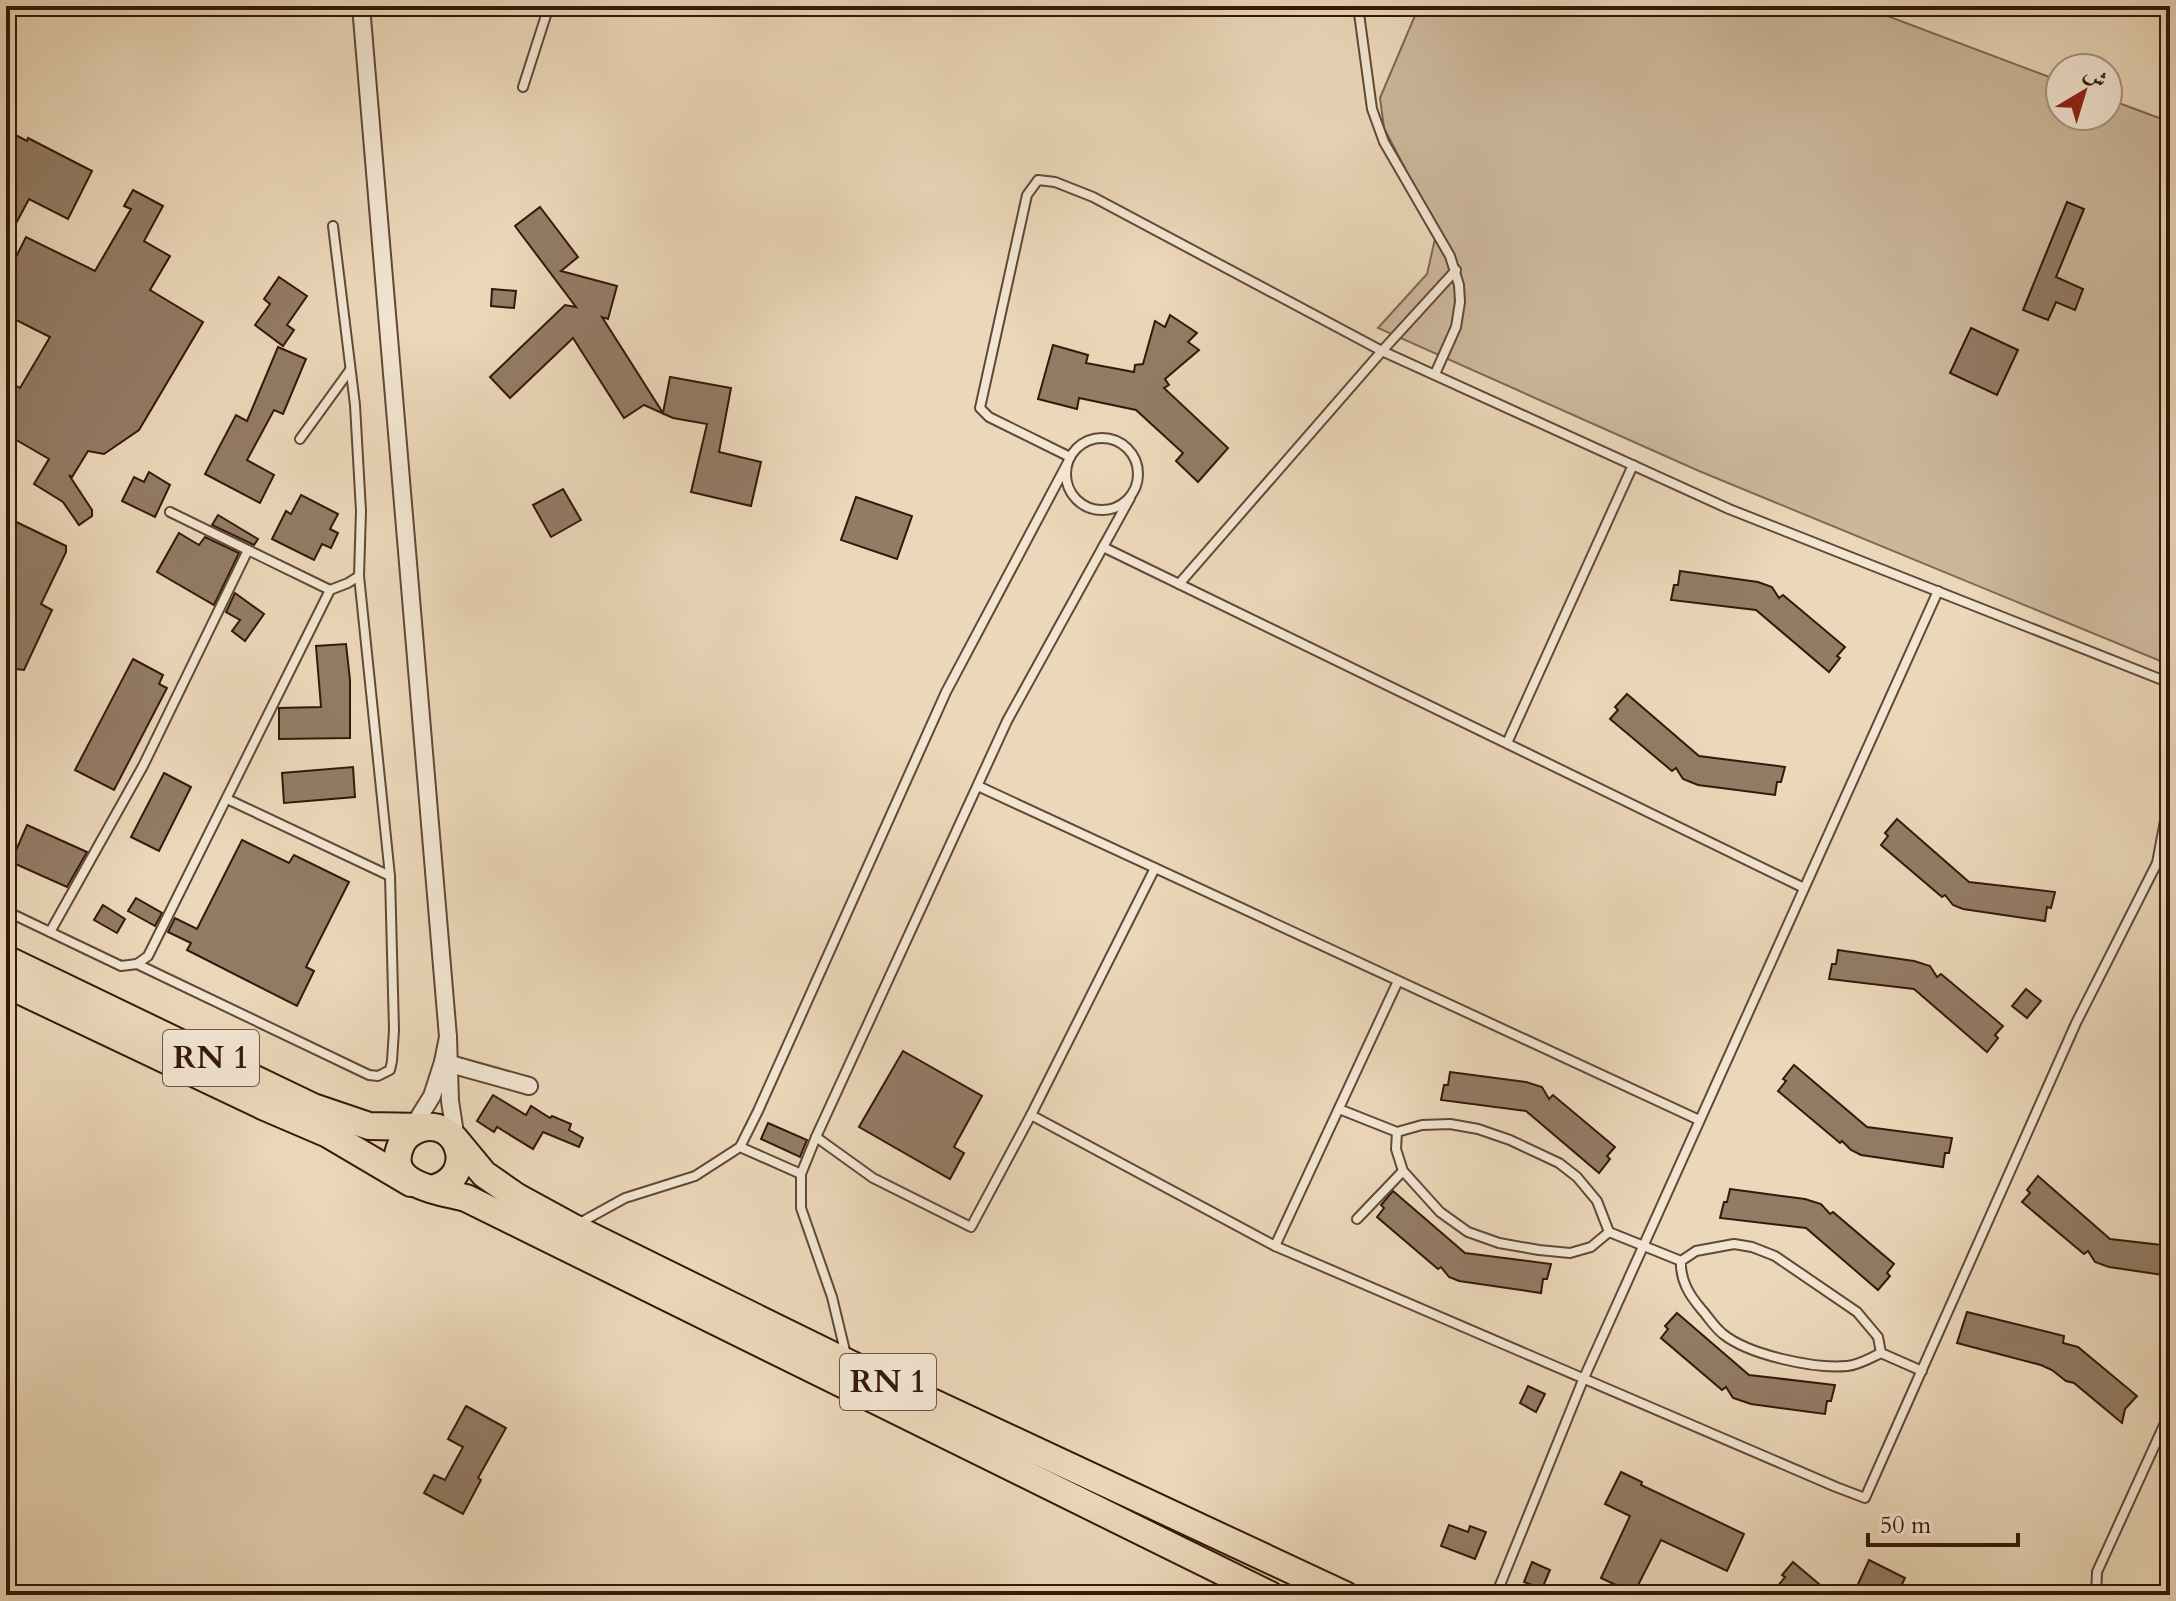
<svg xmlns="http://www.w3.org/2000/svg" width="2176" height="1601" viewBox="0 0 2176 1601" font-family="Cardo,Amiri,serif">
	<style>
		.green { fill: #ccb79b; stroke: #806852; stroke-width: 2 }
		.building { fill: #937b65; stroke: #341809; stroke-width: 2 }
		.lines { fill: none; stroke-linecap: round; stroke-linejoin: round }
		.lane-casing { stroke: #624835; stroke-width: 12 }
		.street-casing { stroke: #624835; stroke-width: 20 }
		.primary-casing { stroke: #341809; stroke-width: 30 }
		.lane { stroke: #f2e5d2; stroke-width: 8 }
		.street { stroke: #f2e5d2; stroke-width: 16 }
		.primary { stroke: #ebd7b9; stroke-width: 26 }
		.labels { text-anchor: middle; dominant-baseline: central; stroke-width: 8; stroke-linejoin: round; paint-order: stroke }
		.shield { fill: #f2e5d2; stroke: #6d5645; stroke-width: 2 }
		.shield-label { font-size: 32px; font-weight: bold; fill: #341809 }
	</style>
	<rect width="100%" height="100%" fill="#ebd7b9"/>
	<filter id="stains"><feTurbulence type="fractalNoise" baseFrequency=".0025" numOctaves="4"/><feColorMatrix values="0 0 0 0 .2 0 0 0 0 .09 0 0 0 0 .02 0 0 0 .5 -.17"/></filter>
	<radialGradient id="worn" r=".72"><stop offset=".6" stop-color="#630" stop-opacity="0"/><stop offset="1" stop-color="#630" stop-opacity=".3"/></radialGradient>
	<path class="green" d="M1419 6H1861L2060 81V116H2108V99L2170 122V665L1699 471 1378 328 1427 274 1437 230 1384 128 1380 98Z"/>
	<g class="building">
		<path d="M6 130 27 141 28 138 92 171 68 219 29 199 6 242Z"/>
		<path d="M133 190 163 206 144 241 170 256 150 290 203 322 139 430 104 454 88 451 72 477 69 475 92 510V516L79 525 63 502 34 484 49 459 6 434V380L20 388 50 337 6 315V277L26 237 95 271 131 209 124 206Z"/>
		<path d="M2067 202 2084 209 2056 277 2083 289 2075 310 2056 302 2048 320 2023 310Z"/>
		<path d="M540 207 578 257 561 271 617 286 608 319 602 317 663 413 670 377 731 388 719 452 761 462 751 506 691 492 707 424 673 418 644 405 624 418 573 338 510 398 490 377 565 305 576 307 515 226Z"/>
		<path d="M279 277 307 296 287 325 294 330 283 346 255 325 270 304 264 299Z"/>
		<path d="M492 289 516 291 514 308 491 306Z"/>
		<path d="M1170 315 1197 333 1188 342 1199 350 1165 379 1169 385 1164 388 1228 448 1198 482 1176 461 1183 453 1136 410 1079 398 1077 409 1038 399 1053 345 1088 355 1086 363 1134 372 1135 365 1143 364 1155 321 1165 327Z"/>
		<path d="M1971 328 2018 350 1997 395 1950 373Z"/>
		<path d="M278 347 306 359 283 414 274 410 247 460 274 475 260 503 205 474 236 415 247 421Z"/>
		<path d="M149 472 170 485 155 517 122 501 134 477 144 482Z"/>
		<path d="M563 489 581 520 551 537 533 505Z"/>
		<path d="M301 495 338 514 330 529 338 533 331 548 322 544 314 560 272 539 286 511 291 514Z"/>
		<path d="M856 497 912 516 897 559 841 540Z"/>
		<path d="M218 515 258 539 254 545 212 525Z"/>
		<path d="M6 517 66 546V552L41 604 52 610 24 670 6 668Z"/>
		<path d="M179 533 199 545 205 537 239 553 214 605 157 572Z"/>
		<path d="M1680 571 1758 582 1772 587 1779 598 1783 595 1845 647 1837 656 1840 658 1829 672 1756 610 1671 600 1674 585H1678Z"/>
		<path d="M235 593 264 614 245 641 232 631 240 620 226 612Z"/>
		<path d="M346 644 350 680V738L279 739V708L321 707 316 646Z"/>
		<path d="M133 659 163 675 159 684 167 688 114 790 75 770Z"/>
		<path d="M1627 694 1699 756 1785 767 1781 782H1777L1775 795 1698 785 1683 779 1676 768 1672 771 1610 719 1618 710 1615 707Z"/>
		<path d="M353 767 355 797 284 803 282 773Z"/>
		<path d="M164 773 191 787 159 851 131 837Z"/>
		<path d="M1897 819 1969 882 2055 892 2051 908 2047 907 2045 921 1963 909 1953 905 1945 895 1942 897 1881 845 1888 836 1885 833Z"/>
		<path d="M27 825 87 852 67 887 11 862Z"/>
		<path d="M242 840 289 863 294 855 349 882 306 967 314 971 297 1006 187 950 191 943 168 932 175 918 197 929Z"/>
		<path d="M136 898 162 913 155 926 128 911Z"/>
		<path d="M103 905 125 919 117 933 94 920Z"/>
		<path d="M1838 950 1914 961 1930 966 1937 977 1941 974 2003 1026 1995 1035 1998 1038 1987 1052 1914 989 1829 979 1832 964H1836Z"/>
		<path d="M2026 989 2041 1001 2027 1018 2012 1006Z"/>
		<path d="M903 1051 982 1096 954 1147 964 1153 950 1179 859 1127Z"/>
		<path d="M1794 1065 1867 1127 1952 1138 1949 1153H1945L1943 1167 1861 1155 1851 1150 1842 1141 1840 1143 1778 1091 1786 1081 1783 1079Z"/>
		<path d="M1450 1072 1526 1082 1542 1087 1549 1099 1553 1095 1615 1147 1607 1156 1610 1159 1599 1173 1526 1111 1441 1100 1444 1085H1448Z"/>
		<path d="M493 1095 526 1115 531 1106 550 1118 552 1116 571 1124 569 1130 583 1138 579 1147 543 1132 533 1149 497 1127 494 1132 477 1121Z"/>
		<path d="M768 1123 807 1140 800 1157 761 1139Z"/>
		<path d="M2038 1176 2110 1239 2170 1246V1276L2109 1267 2095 1262 2088 1251 2084 1254 2022 1202 2030 1193 2027 1190Z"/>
		<path d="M1730 1189 1805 1199 1821 1204 1830 1214 1833 1212 1894 1264 1887 1273 1890 1276 1878 1290 1806 1228 1720 1218 1724 1202H1727Z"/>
		<path d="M1393 1191 1465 1253 1551 1264 1547 1279H1543L1541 1293 1459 1281 1449 1277 1441 1267 1438 1269 1377 1217 1384 1208 1381 1205Z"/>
		<path d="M1967 1312 2064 1336 2063 1343 2078 1347 2137 1396 2125 1409 2122 1423 2074 1383 2066 1381 2052 1370 2041 1365 1957 1343Z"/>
		<path d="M1677 1313 1749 1375 1835 1385 1831 1401H1827L1825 1414 1751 1404 1733 1398 1726 1387 1722 1390 1661 1338 1668 1329 1665 1326Z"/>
		<path d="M1528 1386 1545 1394 1536 1412 1520 1403Z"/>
		<path d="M466 1406 506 1428 478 1478 481 1480 463 1514 424 1493 434 1475 445 1480 463 1447 448 1439Z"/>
		<path d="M1621 1472 1642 1482 1641 1485 1744 1534 1727 1571 1661 1540 1633 1595H1613L1618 1586 1601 1578 1630 1516 1605 1504Z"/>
		<path d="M1449 1525 1468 1532 1470 1526 1486 1532 1475 1559 1441 1546Z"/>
		<path d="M1869 1560 1905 1578 1897 1595H1853Z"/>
		<path d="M1532 1562 1550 1570 1542 1589 1524 1582Z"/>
		<path d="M1793 1562 1832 1595H1786L1777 1587 1785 1577 1782 1575Z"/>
	</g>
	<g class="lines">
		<g class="lane-casing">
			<g id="lane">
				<path d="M1358 6 1372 109 1384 142 1450 256 1459 285 1460 302 1456 327 1435 374"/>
				<path d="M523 87 549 6"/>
				<circle cx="1102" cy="474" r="36"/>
				<path d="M300 439 350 370"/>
				<path d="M1070 457 989 417 980 408 1027 195 1038 180 1055 182 1093 197 1382 351 1729 509 2170 683"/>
				<path d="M170 512 330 590"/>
				<path d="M1103 547 1804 888"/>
				<path d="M1179 584 1382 351 1456 270"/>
				<path d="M1507 743 1633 465"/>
				<path d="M978 786 1699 1120"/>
				<path d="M227 799 390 876"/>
				<path d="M2157 863 2170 869"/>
				<path d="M6 911 121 966 137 964 148 956 330 590 348 583 359 576"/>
				<path d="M50 932 143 766 248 550"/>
				<path d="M137 964 369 1075 378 1076 390 1070 392 1061 394 1030 390 876 359 576 361 511 355 405 333 226"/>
				<path d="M1339 1109 1397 1132 1422 1125 1450 1124 1478 1129 1510 1140 1559 1163 1577 1177 1597 1201 1609 1232 1591 1247 1570 1253 1539 1250 1499 1243 1468 1232 1440 1212 1403 1171 1396 1149 1397 1132"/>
				<path d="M1031 1115 1155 868"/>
				<path d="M816 1137 873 1178 971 1227 1031 1115 1275 1246 1836 1487 1865 1498 2076 1023 2157 863 2170 794"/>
				<path d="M740 1147 801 1174"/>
				<path d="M1357 1219 1403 1171"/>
				<path d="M576 1225 625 1198 695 1176 740 1147 758 1111 946 692 1067 464"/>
				<path d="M1609 1232 1681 1261"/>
				<path d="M1275 1246 1398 981"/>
				<path d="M1881 1353 1878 1337 1857 1312 1775 1256 1752 1247 1734 1244 1696 1251 1681 1261C1680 1281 1690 1296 1702 1310 1709 1318 1715 1328 1723 1334 1749 1355 1814 1369 1847 1366 1859 1365 1870 1358 1881 1353L1922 1371"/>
				<path d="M846 1355 832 1297 801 1208V1174L816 1137 1007 721 1130 498"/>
				<path d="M1496 1595 1583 1380 1938 591"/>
				<path d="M2096 1595 2097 1572 2170 1412"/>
			</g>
		</g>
		<g class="street-casing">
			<g id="street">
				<path d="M361 6 448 1037"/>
				<path d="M443 1062 529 1086"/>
				<path d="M411 1130 432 1096 443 1062 448 1037 450 1101 456 1140"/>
			</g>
		</g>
		<g class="primary-casing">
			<g id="primary">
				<path d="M6 959 313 1107 369 1126 423 1127"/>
				<path d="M6 984 265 1107 328 1134 411 1183"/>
				<path d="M455 1139 484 1174 517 1197 572 1227 848 1363 1345 1595"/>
				<path d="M431 1189C480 1178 459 1115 419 1129 411 1132 404 1138 401 1145 383 1186 441 1191 466 1198L1270 1595"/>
			</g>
		</g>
		<use href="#lane" class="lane"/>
		<use href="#street" class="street"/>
		<use href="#primary" class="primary"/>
	</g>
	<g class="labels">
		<g class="shield">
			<rect x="163" y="1030" width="96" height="56" rx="6"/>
			<rect x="840" y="1354" width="96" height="56" rx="6"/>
		</g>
		<g class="shield-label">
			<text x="211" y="1058">RN 1</text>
			<text x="888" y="1382">RN 1</text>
		</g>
	</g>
	<rect width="2176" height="1601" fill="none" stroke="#ebd7b9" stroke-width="32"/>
	<rect x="8" y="8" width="2160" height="1585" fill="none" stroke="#341809" stroke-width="4"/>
	<rect x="16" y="16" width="2144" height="1569" fill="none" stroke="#341809" stroke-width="2"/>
	<g transform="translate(2084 92) rotate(38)"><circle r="38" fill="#f2e5d2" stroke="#a69382" stroke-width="2"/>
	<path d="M0-6L14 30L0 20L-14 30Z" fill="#8f2418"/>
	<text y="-12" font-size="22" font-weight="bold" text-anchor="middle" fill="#341809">ش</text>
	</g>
	<path d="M1868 1533v12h150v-12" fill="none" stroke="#341809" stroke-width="4"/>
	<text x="1880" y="1533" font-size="24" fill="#341809" stroke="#f2e5d2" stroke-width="6" paint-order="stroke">50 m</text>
	<rect width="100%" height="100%" filter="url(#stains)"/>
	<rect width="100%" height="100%" fill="url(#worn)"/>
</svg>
